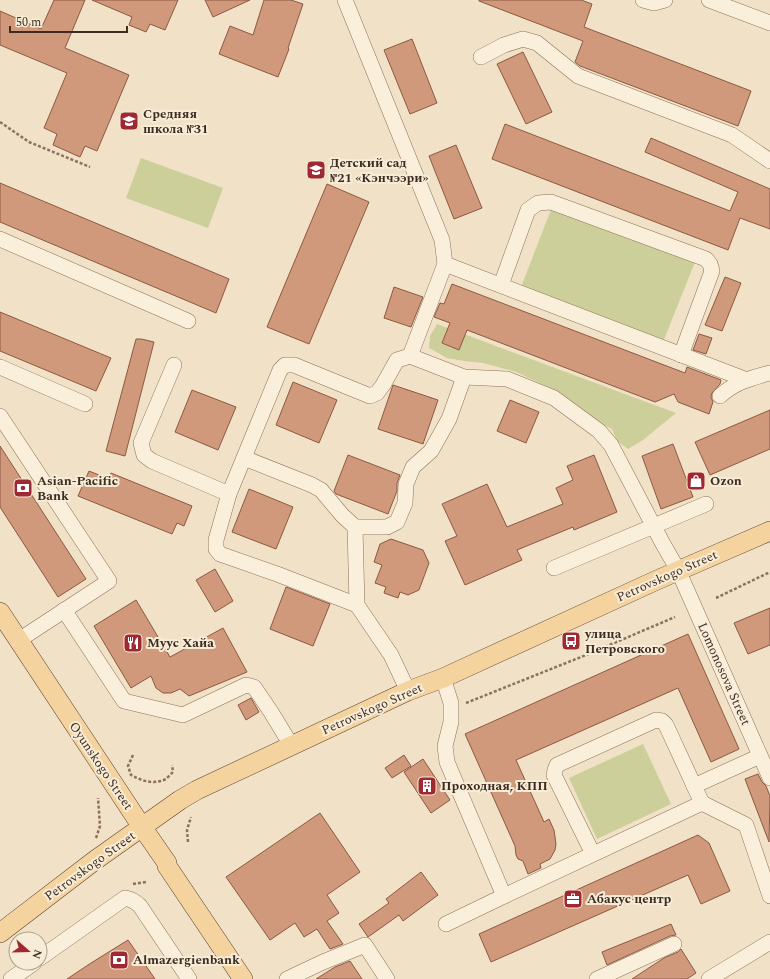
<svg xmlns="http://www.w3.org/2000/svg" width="770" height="979" viewBox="0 0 770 979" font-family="Spectral,serif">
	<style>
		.green { fill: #cdcf9a }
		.building { fill: #d0997c; stroke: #8d5940 }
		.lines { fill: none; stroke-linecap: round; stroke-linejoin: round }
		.minor-casing { stroke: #8d725b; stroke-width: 16 }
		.major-casing { stroke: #5b412f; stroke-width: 20 }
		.path { stroke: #8d725b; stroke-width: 2.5; stroke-dasharray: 3 2; stroke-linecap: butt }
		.minor { stroke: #faefdb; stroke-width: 15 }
		.major { stroke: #f4d39f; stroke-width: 19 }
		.labels { text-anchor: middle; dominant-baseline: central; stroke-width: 4; stroke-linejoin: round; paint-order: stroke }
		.poi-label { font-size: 13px; font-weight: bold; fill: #3d2c1f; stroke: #f7ecd7; text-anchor: start }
		.street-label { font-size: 13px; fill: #3d2c1f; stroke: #f7ecd7 }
	</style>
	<rect width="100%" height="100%" fill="#f0e1c7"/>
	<g class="green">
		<path d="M141 158 223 188 208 228 126 198Z"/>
		<path d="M552 207 695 262 663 342 521 287Z"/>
		<path d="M437 324 676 413 643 440 628 449 617 441 612 429 586 416 554 390 516 372 483 363 464 361 447 358 429 348 430 336Z"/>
		<path d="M643 744 671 804 597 839 569 778Z"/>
	</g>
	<g class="building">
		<path d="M54 0H85L65 48 129 75 97 151 85 146 80 157 53 145 57 134 44 128 67 73 0 45V11L41 29Z"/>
		<path d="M92 0H178L165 30 150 24 146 32 129 25 132 17Z"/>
		<path d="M205 0H250L213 17Z"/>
		<path d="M264 0H291L303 4 288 48 289 49 278 77 219 54 230 26 253 35Z"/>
		<path d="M479 0H581L592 4 584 27 751 91 738 126 580 66 575 62 583 41 479 1Z"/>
		<path d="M412 39 437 103 410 114 384 50Z"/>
		<path d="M523 52 552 112 526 124 497 64Z"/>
		<path d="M505 124 730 211 738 192 645 152 651 138 770 189V229L740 218 728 250 492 159Z"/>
		<path d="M456 145 482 208 454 219 429 156Z"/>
		<path d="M0 183 229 279 216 313 0 222Z"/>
		<path d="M327 184 369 202 309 344 267 327Z"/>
		<path d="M725 277 741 283 722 331 705 325Z"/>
		<path d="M452 284 685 373 687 367 721 380 720 384 712 393 711 397 713 402 709 414 678 402 674 394 655 402 467 330 459 350 442 343 450 323 434 317 440 303 444 304Z"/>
		<path d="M394 287 423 297 411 327 384 318Z"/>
		<path d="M0 312 111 358 96 391 0 351Z"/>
		<path d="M699 334 712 338 706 354 693 350Z"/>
		<path d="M136 339H141L154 342 125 456 106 451Z"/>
		<path d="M293 382 337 400 319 443 276 425Z"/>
		<path d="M393 385 438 400 423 444 378 429Z"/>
		<path d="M192 390 236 407 218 450 175 432Z"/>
		<path d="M510 400 539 412 526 443 497 431Z"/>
		<path d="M770 410V449L710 475 695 442Z"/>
		<path d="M673 444 693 497 661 509 642 456Z"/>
		<path d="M0 446 86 579 58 597 0 507Z"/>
		<path d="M348 455 400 475 397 483V491L388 514 336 494 334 491Z"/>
		<path d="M594 455 617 512 574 530 573 527 517 550 522 560 465 585 445 541 457 536 442 504 487 484 507 527 563 504 556 488 573 480 567 466Z"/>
		<path d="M89 471 109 479 111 473 192 506 184 526 177 523 172 534 78 496Z"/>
		<path d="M249 489 293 507 276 549 232 532Z"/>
		<path d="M391 539 423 550 429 563 419 590 408 595 400 592 398 598 384 593 386 587 375 583 382 565 374 562 380 544Z"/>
		<path d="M215 569 233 601 215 612 196 580Z"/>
		<path d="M286 587 330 604 313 646 270 629Z"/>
		<path d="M136 600 170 657 223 628 247 672 189 696 180 689 171 693H163L156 688 151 676 131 688 94 626Z"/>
		<path d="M770 608V645L748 654 734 623Z"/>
		<path d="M688 634 739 749 711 762 678 688 516 760 544 822 549 819 554 830 556 844 555 850 550 859 540 864 541 868 528 874 523 861 518 859 516 855 515 846 465 734Z"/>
		<path d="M251 698 259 712 246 720 238 705Z"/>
		<path d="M404 755 411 766 392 778 385 768Z"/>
		<path d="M423 759 450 800 431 813 404 772Z"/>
		<path d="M758 774 762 782 766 786 770 796 769 842 745 779Z"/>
		<path d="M320 813 360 872 327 895 339 913 327 921 343 944 330 949 317 929 304 937 295 923 270 940 226 877Z"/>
		<path d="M698 835 709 843 730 891 701 904 688 875 491 962 479 934Z"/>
		<path d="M421 872 438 895 403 921 399 915 368 937 359 924 389 903 386 899Z"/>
		<path d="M671 924 676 935 670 936 607 965 602 952Z"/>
		<path d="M128 940 155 979H67L91 963Z"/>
		<path d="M681 949 696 973 687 979H632L664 958 678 952Z"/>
		<path d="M350 961 362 979H316L335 967Z"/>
	</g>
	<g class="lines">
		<g class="minor-casing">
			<g id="minor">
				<path d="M345 0 442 240 445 264 747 380"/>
				<path d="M643 0 654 3 665 0"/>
				<path d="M709 0 770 23"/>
				<path d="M481 57 504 45 523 39 537 43 578 76 732 135 770 161"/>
				<path d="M0 239 188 321"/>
				<path d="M501 285 528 210 538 203 551 202 706 259 710 264 712 271 681 355"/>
				<path d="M410 356 445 264"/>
				<path d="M174 365 141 443 144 455 152 461 229 494"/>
				<path d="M0 367 85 404"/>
				<path d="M720 396C735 382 751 378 770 373"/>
				<path d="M0 416 109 581 19 640"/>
				<path d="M244 458 312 485 321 490 342 515 355 527 357 605 391 655 408 691"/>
				<path d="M355 527H387L397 522 405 503 406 484 413 467 431 451 449 419 464 377"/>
				<path d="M554 568 706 504"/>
				<path d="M357 605 277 574 220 554 216 549V540L229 494 280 370 285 365H294L370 396 377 393 383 385 397 360 410 356 464 377 507 379 554 398 599 431 611 445 663 544 678 570 770 778"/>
				<path d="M64 610 124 701 183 715 246 685 254 687 271 712 291 745"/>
				<path d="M443 678 451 703V722L445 746 447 762 504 896 702 803 666 725 662 721 656 720 557 765 555 770 554 775 593 854"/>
				<path d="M694 786 760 756"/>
				<path d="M702 803 746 825 770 896"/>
				<path d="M446 924 504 896"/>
				<path d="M40 958 125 898C131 899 136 902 140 906L189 979"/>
				<path d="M11 979 34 963"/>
				<path d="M287 979 323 962 365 945 387 979"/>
				<path d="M597 979 674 944"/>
				<path d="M709 979 770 942"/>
			</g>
		</g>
		<g class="major-casing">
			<g id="major">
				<path d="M0 612 142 827 167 863V866L243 979"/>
				<path d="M0 933 94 861 180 800 197 790 408 691 443 678 657 580 770 531"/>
			</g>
		</g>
		<g class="path">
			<path d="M0 122 29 142 90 167"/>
			<path d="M716 598 770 572"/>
			<path d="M466 703 586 655 675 617"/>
			<path d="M133 755 128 766 131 775C142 781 154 785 166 779 168 777 171 774 173 772L172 765"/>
			<path d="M96 838 100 826 98 798"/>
			<path d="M188 842 187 830 191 817"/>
			<path d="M133 884 146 882"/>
		</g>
		<use href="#minor" class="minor"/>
		<use href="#major" class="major"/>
	</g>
	<defs>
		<g id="school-square" transform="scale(1)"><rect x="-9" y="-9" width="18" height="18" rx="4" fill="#9f2932" stroke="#f7ecd7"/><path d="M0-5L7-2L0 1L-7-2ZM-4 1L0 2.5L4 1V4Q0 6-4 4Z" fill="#fff"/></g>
		<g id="shop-square" transform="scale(1)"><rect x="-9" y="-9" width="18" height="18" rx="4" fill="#9f2932" stroke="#f7ecd7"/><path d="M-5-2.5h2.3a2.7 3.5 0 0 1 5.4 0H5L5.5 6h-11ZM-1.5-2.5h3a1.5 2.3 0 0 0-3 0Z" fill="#fff"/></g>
		<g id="bank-square" transform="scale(1)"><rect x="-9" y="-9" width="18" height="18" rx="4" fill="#9f2932" stroke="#f7ecd7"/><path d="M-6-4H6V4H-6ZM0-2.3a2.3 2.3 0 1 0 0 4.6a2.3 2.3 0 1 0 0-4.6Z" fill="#fff"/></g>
		<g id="bus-square" transform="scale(1)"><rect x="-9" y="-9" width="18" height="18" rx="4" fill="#9f2932" stroke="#f7ecd7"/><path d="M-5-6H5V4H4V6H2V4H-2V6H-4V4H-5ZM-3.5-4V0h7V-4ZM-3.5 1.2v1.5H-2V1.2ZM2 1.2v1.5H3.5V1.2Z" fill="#fff"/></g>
		<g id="restaurant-square" transform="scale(1)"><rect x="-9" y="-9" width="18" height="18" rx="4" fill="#9f2932" stroke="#f7ecd7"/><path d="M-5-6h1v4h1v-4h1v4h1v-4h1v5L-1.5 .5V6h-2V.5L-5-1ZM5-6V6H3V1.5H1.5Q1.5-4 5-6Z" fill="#fff"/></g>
		<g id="building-square" transform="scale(1)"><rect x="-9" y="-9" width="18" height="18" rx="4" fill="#9f2932" stroke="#f7ecd7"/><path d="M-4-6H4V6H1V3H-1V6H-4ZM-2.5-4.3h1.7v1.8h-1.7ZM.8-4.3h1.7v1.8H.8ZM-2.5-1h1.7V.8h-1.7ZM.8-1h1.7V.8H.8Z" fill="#fff"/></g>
		<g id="office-square" transform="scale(1)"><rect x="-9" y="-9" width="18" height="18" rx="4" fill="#9f2932" stroke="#f7ecd7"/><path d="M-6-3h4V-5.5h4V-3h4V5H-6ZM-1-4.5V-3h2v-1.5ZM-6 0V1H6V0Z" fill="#fff"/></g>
	</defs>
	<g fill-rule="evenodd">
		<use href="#school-square" x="129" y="121"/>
		<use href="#school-square" x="316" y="170"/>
		<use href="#shop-square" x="696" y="481"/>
		<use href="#bank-square" x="23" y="488"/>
		<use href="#bus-square" x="571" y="641"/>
		<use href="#restaurant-square" x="133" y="643"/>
		<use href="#building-square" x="427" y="786"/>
		<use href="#office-square" x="573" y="899"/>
		<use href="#bank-square" x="119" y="960"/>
	</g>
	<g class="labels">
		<g class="poi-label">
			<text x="143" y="114">Средняя<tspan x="143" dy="15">школа №31</tspan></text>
			<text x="330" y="163">Детский сад<tspan x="330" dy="15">№21 «Кэнчээри»</tspan></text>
			<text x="37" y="481">Asian-Pacific<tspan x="37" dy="15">Bank</tspan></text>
			<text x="710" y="481">Ozon</text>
			<text x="585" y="634">улица<tspan x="585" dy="15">Петровского</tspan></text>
			<text x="147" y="643">Муус Хайа</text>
			<text x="441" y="786">Проходная, КПП</text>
			<text x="587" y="899">Абакус центр</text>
			<text x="133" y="960">Almazergienbank</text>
		</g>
		<g class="street-label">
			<text transform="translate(667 576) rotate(-24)">Petrovskogo Street</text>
			<text transform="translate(724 674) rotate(66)">Lomonosova Street</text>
			<text transform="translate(372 709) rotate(-24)">Petrovskogo Street</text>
			<text transform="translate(101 766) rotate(56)">Oyunskogo Street</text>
			<text transform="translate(90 866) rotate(-36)">Petrovskogo Street</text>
		</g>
	</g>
	<g transform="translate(28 951) rotate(110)"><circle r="19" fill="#f7ecd7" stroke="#ad9f8d"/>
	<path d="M0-3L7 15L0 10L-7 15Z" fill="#9f2932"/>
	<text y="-6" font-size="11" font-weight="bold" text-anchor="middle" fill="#3d2c1f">N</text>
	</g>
	<path d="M10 26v6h117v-6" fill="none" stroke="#3d2c1f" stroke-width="2"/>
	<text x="16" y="26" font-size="12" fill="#3d2c1f" stroke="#f7ecd7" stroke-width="3" paint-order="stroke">50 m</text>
</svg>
